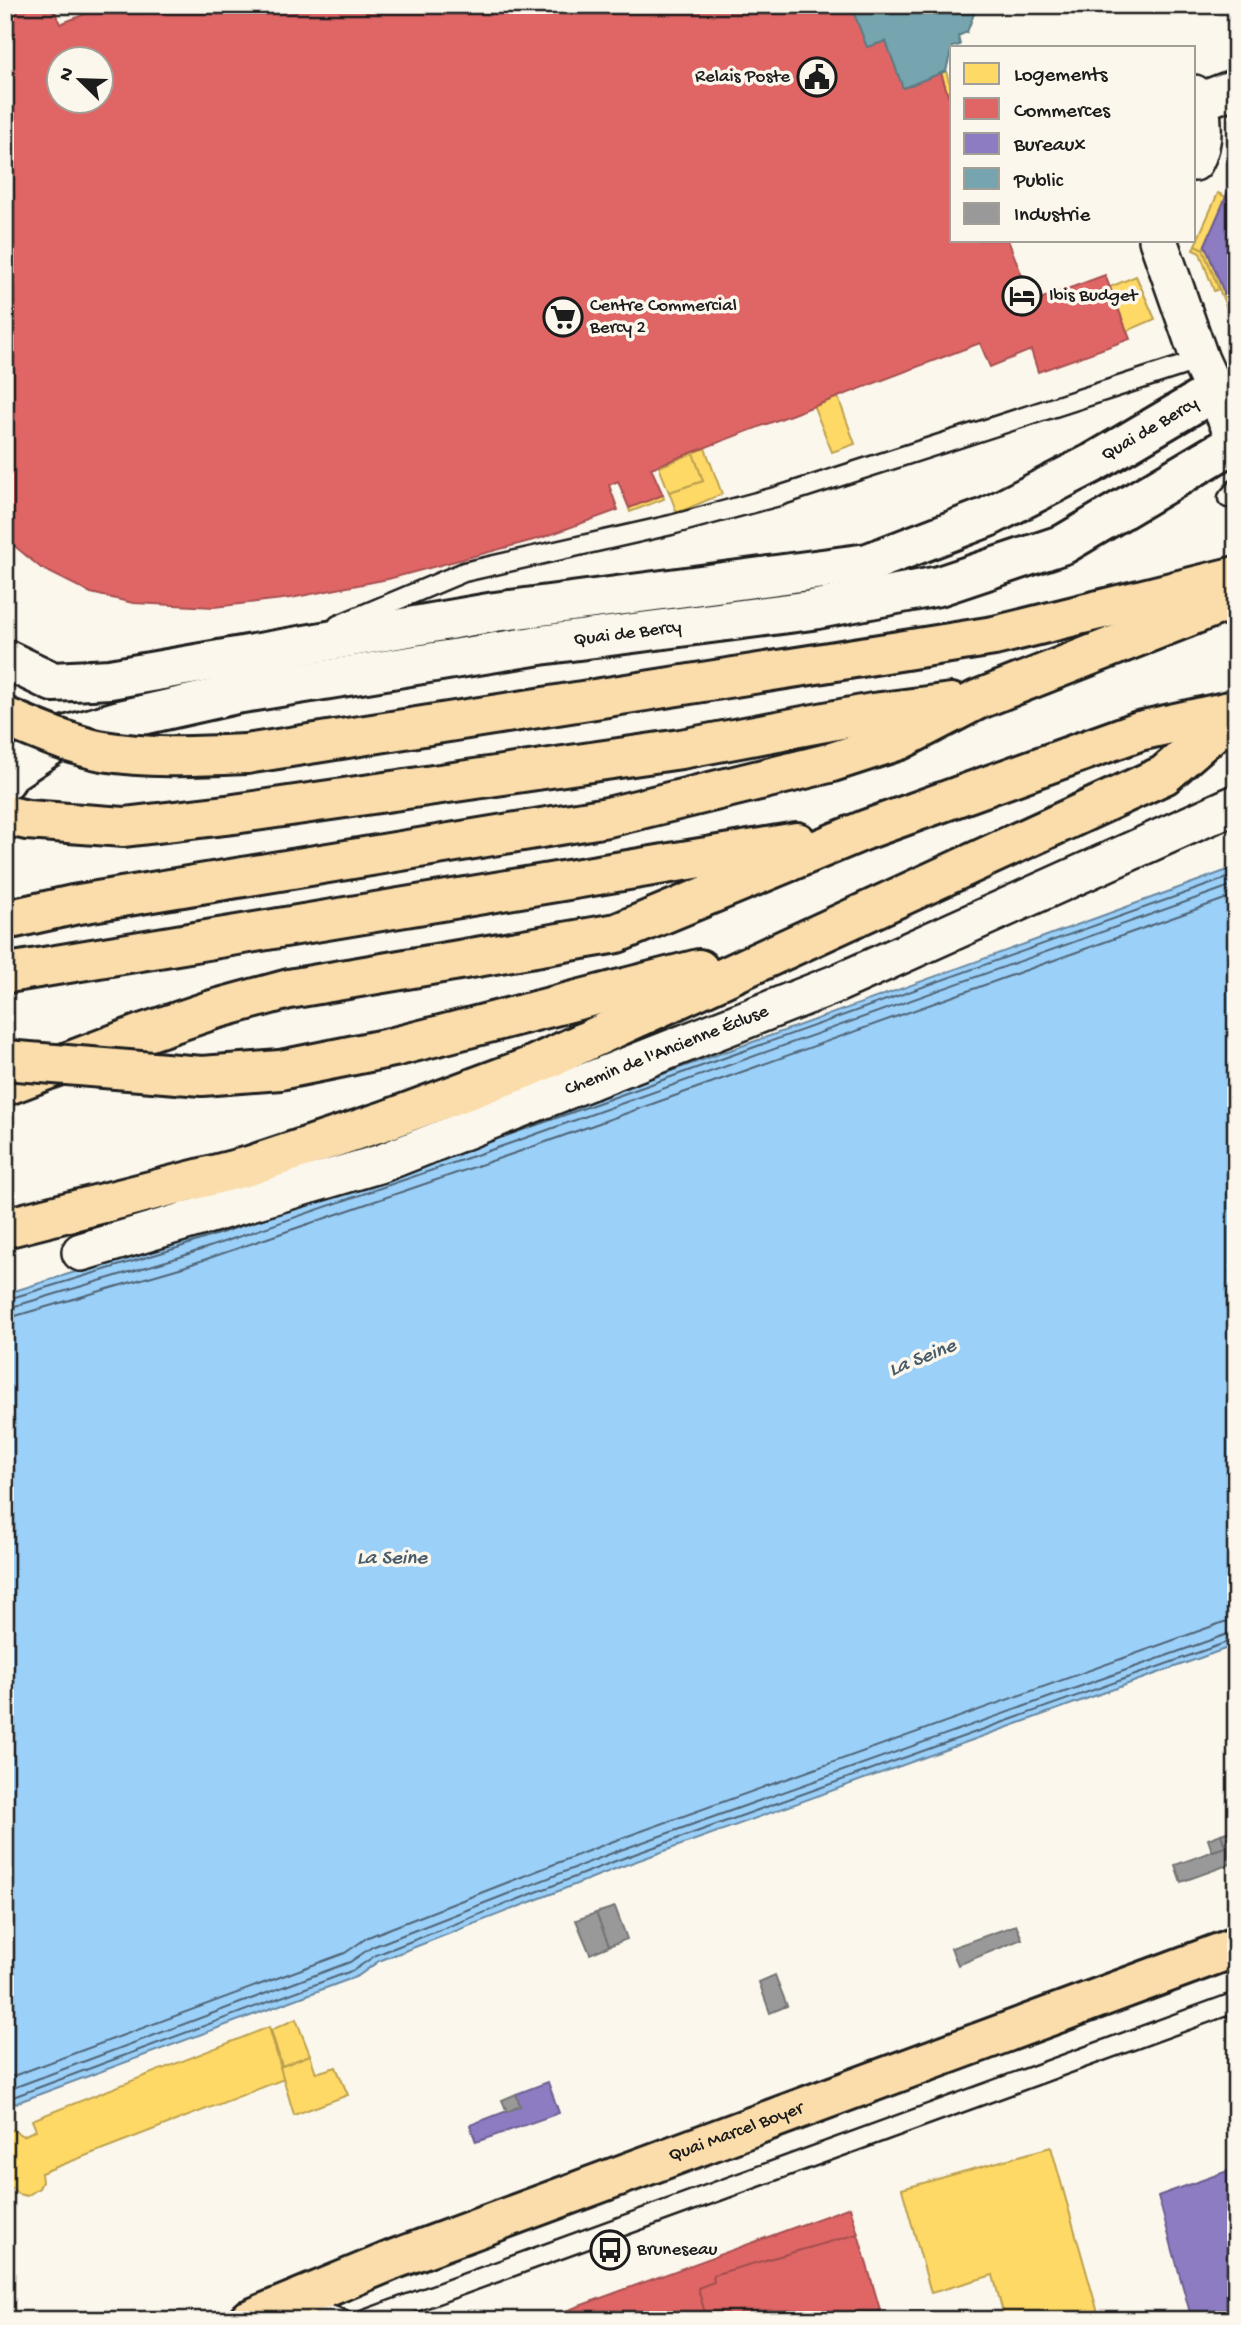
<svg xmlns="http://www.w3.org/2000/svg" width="1241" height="2325" viewBox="0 0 1241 2325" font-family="'Gochi Hand',sans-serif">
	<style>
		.water { fill: #9bd0f9; stroke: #6888a1; stroke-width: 2 }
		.homes { fill: #ffd966; stroke: #bba050; stroke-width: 2 }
		.shops { fill: #e06666; stroke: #a55050; stroke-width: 2; fill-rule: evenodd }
		.offices { fill: #8e7cc3; stroke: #6c5f91; stroke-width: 2 }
		.public { fill: #76a5af; stroke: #5b7c83; stroke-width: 2 }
		.industry { fill: #999; stroke: #747474; stroke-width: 2 }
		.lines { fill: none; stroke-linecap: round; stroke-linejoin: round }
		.shore { stroke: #4f6474; stroke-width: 2 }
		.service-casing { stroke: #1c1c1c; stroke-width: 23 }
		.minor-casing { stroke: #1c1c1c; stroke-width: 42 }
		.secondary-casing { stroke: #1c1c1c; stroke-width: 44 }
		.primary-casing { stroke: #1c1c1c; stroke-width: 44 }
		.motorway-casing { stroke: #1c1c1c; stroke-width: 44 }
		.service { stroke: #fbf7ec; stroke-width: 18 }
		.minor { stroke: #fbf7ec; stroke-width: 37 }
		.secondary { stroke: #fbf7ec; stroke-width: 38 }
		.primary { stroke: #faddab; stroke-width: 38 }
		.motorway { stroke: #faddab; stroke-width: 38 }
		.motorway-bridge-casing { stroke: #1c1c1c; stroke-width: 44; stroke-linecap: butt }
		.motorway-bridge { stroke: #faddab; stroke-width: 38 }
		.labels { text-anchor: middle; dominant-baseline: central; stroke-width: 7; stroke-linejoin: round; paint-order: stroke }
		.poi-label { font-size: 19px; fill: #1c1c1c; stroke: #fbf7ec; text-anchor: start }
		.street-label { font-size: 19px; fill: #1c1c1c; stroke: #fbf7ec }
		.water-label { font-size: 21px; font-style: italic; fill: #485b69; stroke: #fbf7ec }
	</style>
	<rect width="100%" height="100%" fill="#fbf7ec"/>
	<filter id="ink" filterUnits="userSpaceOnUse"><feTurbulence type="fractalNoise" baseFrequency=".0143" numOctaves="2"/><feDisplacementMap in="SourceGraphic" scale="14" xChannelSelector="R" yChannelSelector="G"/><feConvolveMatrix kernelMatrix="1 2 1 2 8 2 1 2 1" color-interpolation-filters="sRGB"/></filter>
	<g filter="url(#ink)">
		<path class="water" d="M1236 867V1645L620 1867 379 1961 358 1976 5 2107V1294C420 1165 828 1016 1236 867Z"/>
		<g class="homes">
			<path d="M946 71 952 91V94L948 95 941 73Z"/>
			<path d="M1218 193 1226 197 1203 249 1195 245Z"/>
			<path d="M1195 245 1203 249 1219 289 1214 291 1200 253 1193 250Z"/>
			<path d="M1205 245 1234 318H1231L1219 289 1203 249Z"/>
			<path d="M1136 276 1155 319 1127 331 1110 287Z"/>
			<path d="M838 397 855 444 832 452 814 407Z"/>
			<path d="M705 448 722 494 677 513 669 492 703 481 693 453Z"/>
			<path d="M693 453 703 481 669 492 659 467Z"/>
			<path d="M663 495 664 499 630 512 629 508Z"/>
			<path d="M296 2019 310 2055 282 2066 271 2030Z"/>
			<path d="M269 2027 284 2079 41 2173 42 2182 39 2188 27 2196 18 2194 8 2185 5 2178V2131L13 2130 23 2136 36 2130 32 2120Z"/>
			<path d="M310 2055 316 2073 336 2067 348 2095 294 2115 280 2067Z"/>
			<path d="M1051 2147 1100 2320H1005L993 2275 931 2293 902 2189Z"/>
		</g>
		<g class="shops">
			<path d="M5 5H52L60 24 108 5H851L867 47 886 41 903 88 941 73 948 95 952 94V240H1008L1032 302 1105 275 1130 339 1038 372 1031 350 990 367 980 343 651 468 663 495 629 508 618 481 609 485 618 510 541 538 388 579 291 598 214 607 133 603 91 593 41 568 5 538ZM60 60H102V102H60Z"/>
			<path d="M850 2207 858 2234 713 2275 714 2282 698 2288 707 2320H541Z"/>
			<path d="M858 2234 883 2320H707L698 2288 714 2282 713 2275Z"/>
		</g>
		<g class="offices">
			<path d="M1236 174V317L1234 318 1205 245Z"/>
			<path d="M548 2082 559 2113 476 2142 470 2125 520 2106 516 2094Z"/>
			<path d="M1236 2103V2135L1226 2106Z"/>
			<path d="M1236 2168V2317L1233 2320H1192L1158 2196Z"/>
		</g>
		<path class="public" d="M851 5H972L975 11 967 32 958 36 960 45 952 47 946 71 903 88 886 41 867 47Z"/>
		<g class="industry">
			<path d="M1236 1829V1862L1181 1882 1175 1865 1225 1847 1221 1834Z"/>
			<path d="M1221 1834 1225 1847 1212 1851 1208 1839Z"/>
			<path d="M615 1907 627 1939 609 1946 596 1913Z"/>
			<path d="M596 1913 609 1946 590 1954 576 1920Z"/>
			<path d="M1016 1925 1022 1939 958 1965 951 1948Z"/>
			<path d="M775 1975 787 2006 770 2013 759 1982Z"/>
			<path d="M516 2094 520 2106 507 2112 502 2100Z"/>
		</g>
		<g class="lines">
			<g class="shore">
				<path d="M503 1137 1236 875"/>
				<path d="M5 1300 177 1248 259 1220"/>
				<path d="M5 1309 180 1257 514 1142 1236 884"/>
				<path d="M5 1319 183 1267 518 1152 1236 895"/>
				<path d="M5 2079 345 1953 368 1937 611 1842 1224 1622 1236 1620"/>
				<path d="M5 2091 350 1962 372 1947 615 1852 1236 1631"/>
				<path d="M5 2100 354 1970 376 1955 618 1860 1236 1639"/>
			</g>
			<g class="service-casing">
				<g id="service">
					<path d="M1228 498 1236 489"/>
					<path d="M338 625 464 572 671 525 779 496 1200 360"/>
					<path d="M298 2304 344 2320"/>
					<path d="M365 2320 1236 2002"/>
				</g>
			</g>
			<g class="minor-casing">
				<g id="minor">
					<path d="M1194 94C1205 113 1205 143 1194 162"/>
					<path d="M1199 102 1236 88"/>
					<path d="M1158 240 1200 360 1236 439"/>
					<path id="s1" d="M81 1252 382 1163 838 983 1236 804"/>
				</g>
			</g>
			<g class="secondary-casing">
				<g id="secondary">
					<path id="s2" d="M5 659 53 682 110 679 495 612 868 563 988 517 1093 463 1215 391 1236 385"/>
					<path id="s3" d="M5 781 11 772 65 736 120 720 236 694 540 645 812 610 939 586 1064 544 1236 442"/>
				</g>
			</g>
			<g class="primary-casing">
				<g id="primary">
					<path id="s4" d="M248 2320 395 2259 1236 1947"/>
				</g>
			</g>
			<g class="motorway-casing">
				<g id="motorway">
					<path d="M246 754 994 636 1236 576"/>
					<path d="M5 815 27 820 124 827 234 814 681 749 873 713 951 703"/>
					<path d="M15 918 73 905 608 817 829 763 900 740 977 700 1236 598"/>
					<path d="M8 973 797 842"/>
					<path d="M280 1070 394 1047 699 969"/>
					<path d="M5 1086 141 1034 212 1010 289 989 617 933 865 830 1139 731 1234 710"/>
					<path d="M5 1228 249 1166 387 1120 532 1066 1164 775 1236 712"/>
				</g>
			</g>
			<use href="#service" class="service"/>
			<use href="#minor" class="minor"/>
			<use href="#secondary" class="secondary"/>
			<use href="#primary" class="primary"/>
			<use href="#motorway" class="motorway"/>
			<g class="motorway-bridge-casing">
				<g id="motorway-bridge">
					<path d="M5 717C37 730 70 745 103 751 151 759 198 756 246 754"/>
					<path d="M5 1060 202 1076 280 1070"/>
				</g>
			</g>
			<use href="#motorway-bridge" class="motorway-bridge"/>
		</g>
	</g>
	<defs>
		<g id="civic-ring" transform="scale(2.0125)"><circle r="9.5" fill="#fbf7ec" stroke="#1c1c1c" stroke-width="1.5"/><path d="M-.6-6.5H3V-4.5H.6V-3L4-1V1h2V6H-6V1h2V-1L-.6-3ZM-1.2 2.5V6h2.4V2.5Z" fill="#1c1c1c"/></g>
		<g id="hotel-ring" transform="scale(2.0125)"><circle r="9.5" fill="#fbf7ec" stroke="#1c1c1c" stroke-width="1.5"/><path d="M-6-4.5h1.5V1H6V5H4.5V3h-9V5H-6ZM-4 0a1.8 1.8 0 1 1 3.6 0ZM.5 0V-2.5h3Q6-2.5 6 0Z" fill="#1c1c1c"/></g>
		<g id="supermarket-ring" transform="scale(2.0125)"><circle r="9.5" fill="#fbf7ec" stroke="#1c1c1c" stroke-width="1.5"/><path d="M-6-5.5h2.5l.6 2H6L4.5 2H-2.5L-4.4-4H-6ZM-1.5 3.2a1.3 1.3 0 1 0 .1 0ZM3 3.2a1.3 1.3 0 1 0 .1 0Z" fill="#1c1c1c"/></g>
		<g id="bus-ring" transform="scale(2.0125)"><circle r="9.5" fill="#fbf7ec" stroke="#1c1c1c" stroke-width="1.5"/><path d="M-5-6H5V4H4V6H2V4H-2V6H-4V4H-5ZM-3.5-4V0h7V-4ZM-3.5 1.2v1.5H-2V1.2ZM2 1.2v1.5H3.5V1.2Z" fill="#1c1c1c"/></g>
	</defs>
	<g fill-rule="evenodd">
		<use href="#civic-ring" x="817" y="77"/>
		<use href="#hotel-ring" x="1022" y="296"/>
		<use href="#supermarket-ring" x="563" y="317"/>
		<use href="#bus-ring" x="610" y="2250"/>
	</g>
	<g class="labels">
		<g class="poi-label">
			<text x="790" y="77" text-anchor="end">Relais Poste</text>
			<text x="1049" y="296">Ibis Budget</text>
			<text x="590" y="306">Centre Commercial<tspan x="590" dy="22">Bercy 2</tspan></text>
			<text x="637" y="2250">Bruneseau</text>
		</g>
		<g class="street-label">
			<text stroke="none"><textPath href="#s2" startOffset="1190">Quai de Bercy</textPath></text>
			<text stroke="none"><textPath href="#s3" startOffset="648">Quai de Bercy</textPath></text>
			<text stroke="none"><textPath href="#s1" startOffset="620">Chemin de l'Ancienne Écluse</textPath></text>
			<text stroke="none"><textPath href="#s4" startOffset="523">Quai Marcel Boyer</textPath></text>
		</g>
		<g class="water-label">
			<text transform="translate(923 1359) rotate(-22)">La Seine</text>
			<text x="392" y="1559">La Seine</text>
		</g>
	</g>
	<rect width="1241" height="2325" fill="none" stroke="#fbf7ec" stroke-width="28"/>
	<rect x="14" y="14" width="1213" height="2297" fill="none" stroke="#1c1c1c" stroke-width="2.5" filter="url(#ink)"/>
	<rect x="950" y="46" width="245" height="196" fill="#fbf7ec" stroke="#a29f99" stroke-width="2"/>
	<rect x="964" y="63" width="35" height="21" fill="#ffd966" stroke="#a29f99" stroke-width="2"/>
	<text x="1014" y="80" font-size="21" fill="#1c1c1c">Logements</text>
	<rect x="964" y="98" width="35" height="21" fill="#e06666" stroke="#a29f99" stroke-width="2"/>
	<text x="1014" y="116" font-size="21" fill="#1c1c1c">Commerces</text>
	<rect x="964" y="133" width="35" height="21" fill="#8e7cc3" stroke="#a29f99" stroke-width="2"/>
	<text x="1014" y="150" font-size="21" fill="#1c1c1c">Bureaux</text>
	<rect x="964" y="168" width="35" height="21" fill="#76a5af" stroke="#a29f99" stroke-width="2"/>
	<text x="1014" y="186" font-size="21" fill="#1c1c1c">Public</text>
	<rect x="964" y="203" width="35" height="21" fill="#999999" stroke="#a29f99" stroke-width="2"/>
	<text x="1014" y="220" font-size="21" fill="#1c1c1c">Industrie</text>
	<g transform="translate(80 80) rotate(293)"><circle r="33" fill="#fbf7ec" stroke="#a29f99" stroke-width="2"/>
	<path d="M0-5L12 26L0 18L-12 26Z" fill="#1c1c1c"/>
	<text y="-10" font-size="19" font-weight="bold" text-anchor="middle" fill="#1c1c1c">N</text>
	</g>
</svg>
